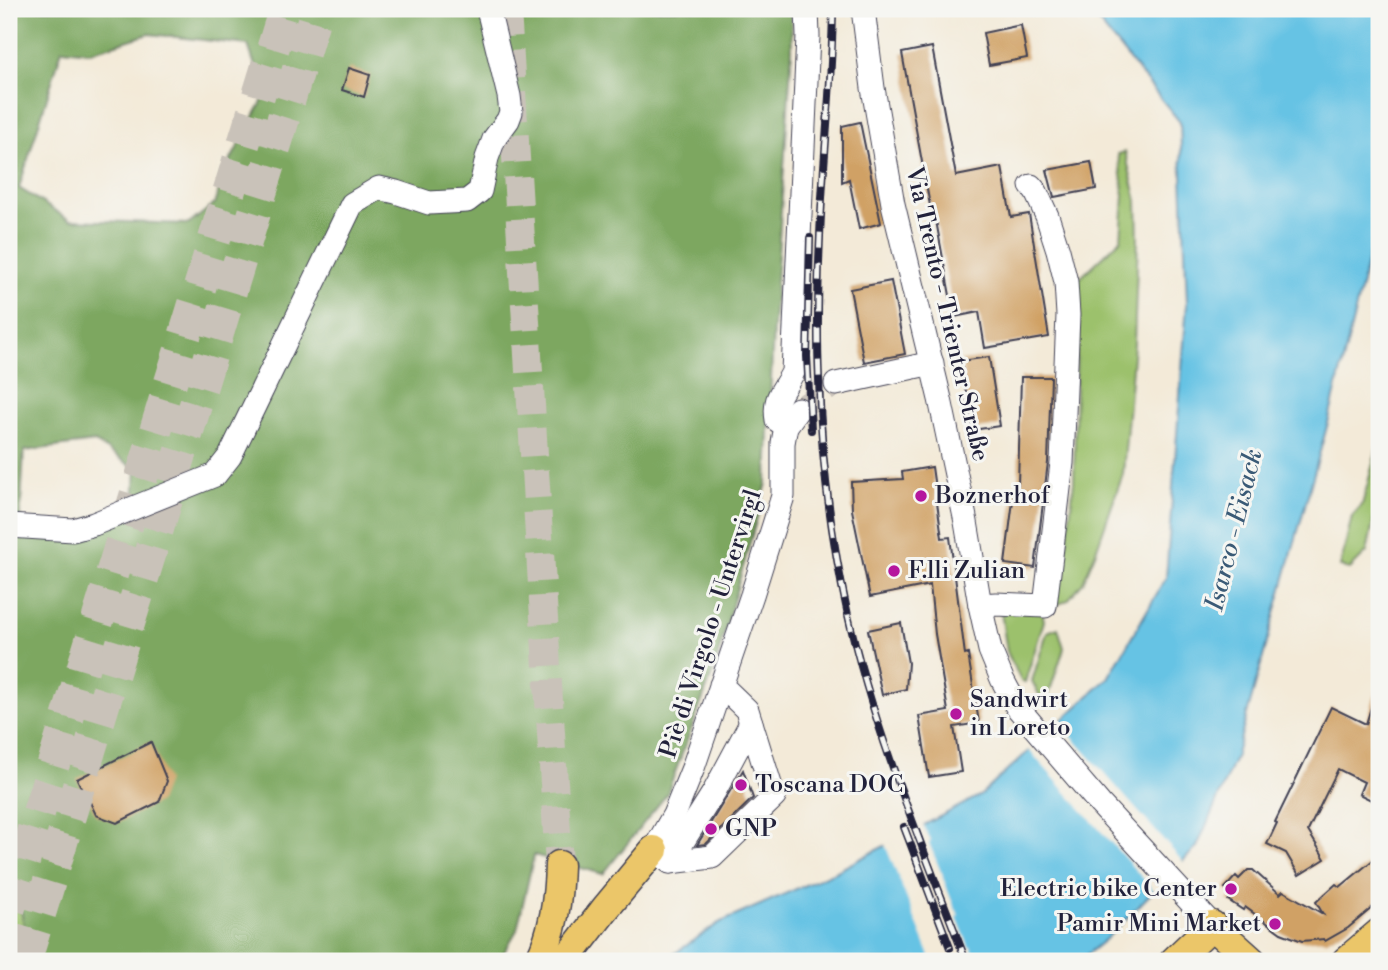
<svg xmlns="http://www.w3.org/2000/svg" width="1388" height="970" viewBox="0 0 1388 970" font-family="'Libre Bodoni',serif">
	<style>
		.green { fill: #9cc16c; stroke: #5f7254; stroke-width: 2 }
		.forest { fill: #7da760; stroke: #50644e; stroke-width: 2; fill-rule: evenodd }
		.water { fill: #66c3e4; stroke: #447290; stroke-width: 2 }
		.pier { fill: #f3ead8 }
		.building { fill: #d0a165 }
		.lines { fill: none; stroke-linecap: round; stroke-linejoin: round }
		.minor-tunnel { stroke: #c9c2b9; stroke-width: 23; stroke-dasharray: 23 11; stroke-linecap: butt }
		.major-tunnel { stroke: #c9c2b9; stroke-width: 28; stroke-dasharray: 28 14; stroke-linecap: butt }
		.highway-tunnel { stroke: #c9c2b9; stroke-width: 33; stroke-dasharray: 33 17; stroke-linecap: butt }
		.minor-casing { stroke: #414053; stroke-width: 25 }
		.major-casing { stroke: #414053; stroke-width: 31 }
		.minor { stroke: #fff; stroke-width: 23 }
		.major { stroke: #ebc669; stroke-width: 28 }
		.rail-casing { stroke: #22223b; stroke-width: 8 }
		.rail { stroke: #f6f6f2; stroke-width: 5; stroke-dasharray: 16; stroke-linecap: butt }
		.poi-dot { fill: #b5179e; stroke: #f6f6f2; stroke-width: 2.5 }
		.labels { text-anchor: middle; dominant-baseline: central; stroke-width: 6; stroke-linejoin: round; paint-order: stroke }
		.street-label { font-size: 24px; fill: #22223b; stroke: #f6f6f2 }
		.poi-label { font-size: 24px; fill: #22223b; stroke: #f6f6f2; text-anchor: start }
		.water-label { font-size: 26px; font-style: italic; fill: #3a5a76; stroke: #f6f6f2 }
	</style>
	<rect width="100%" height="100%" fill="#f6f6f2"/>
	<filter id="ink" filterUnits="userSpaceOnUse"><feTurbulence type="fractalNoise" baseFrequency=".0143" numOctaves="2"/><feDisplacementMap in="SourceGraphic" scale="14" xChannelSelector="R" yChannelSelector="G"/><feConvolveMatrix kernelMatrix="1 2 1 2 8 2 1 2 1" color-interpolation-filters="sRGB"/></filter>
	<filter id="wash" filterUnits="userSpaceOnUse"><feTurbulence type="fractalNoise" baseFrequency=".00686" numOctaves="4" result="noise"/><feDisplacementMap in="SourceGraphic" scale="28" xChannelSelector="R" yChannelSelector="G"/><feGaussianBlur stdDeviation="1.57" result="paint"/><feColorMatrix in="noise" values="0 0 0 0 0 0 0 0 0 0 0 0 0 0 0 0 0 1.4 0 .05"/><feComposite in="paint" operator="in"/></filter>
	<g filter="url(#wash)">
		<rect width="100%" height="100%" fill="#f3ead8"/>
		<g class="green">
			<path d="M1125 152 1137 201 1138 238 1134 344 1123 474 1095 554 1083 582 1068 600 1055 606H1052L1065 559 1074 481 1078 280 1121 239 1124 195 1118 154Z"/>
			<path d="M1379 441V495L1367 552 1350 569 1340 567 1352 516 1362 505Z"/>
			<path d="M1000 606 1042 610 1044 621 1025 682 1021 681 1007 652Z"/>
			<path d="M1058 628 1064 648 1045 706 1032 681 1047 632Z"/>
			<path d="M9 900 21 910 24 925 9 935Z"/>
		</g>
		<path class="forest" d="M9 9H791L792 50 773 328 767 483 714 669 667 794 603 874 534 855 517 930 499 961H9V935L24 925 21 910 9 900ZM149 34 248 45 265 96 227 167 214 204 189 224 70 220 19 188 62 49 90 52ZM95 442 136 469 134 501 73 525 20 522 24 451Z"/>
		<path class="water" d="M1088 9H1379V132L1375 142 1377 221 1329 419 1235 758 1197 847 1106 939 1079 961H664L719 923 837 871 981 795 1108 678 1166 578 1187 303 1180 122Z"/>
		<g class="pier">
			<path d="M1057 720 1185 864 1156 893 1027 748Z"/>
			<path d="M922 822 931 841 929 843 941 872H942L943 878 955 909H956L959 916 957 917 969 947H971L973 952 972 953 974 961H932L884 842Z"/>
		</g>
		<g id="blocks">
			<g class="building">
				<path d="M1021 25 1027 58 989 65 983 33Z"/>
				<path d="M932 47 956 176 1002 167 1011 217 1029 214 1049 337 985 348 979 312 954 317 934 210 931 211 902 53Z"/>
				<path d="M349 68 370 75 364 97 342 90Z"/>
				<path d="M860 122 881 223 859 229 849 179 842 182V126Z"/>
				<path d="M1091 162 1096 189 1054 197 1047 170Z"/>
				<path d="M891 281 905 354 864 362 850 289Z"/>
				<path d="M989 357 1000 426 972 430 961 361Z"/>
				<path d="M1021 377H1051L1048 462 1035 568 1005 564 1015 485H1018Z"/>
				<path d="M932 467 942 538 950 537 965 655 968 654 979 723 954 727 961 772 929 777 919 716 948 711 935 634 930 585 870 597 852 510 851 482 903 479 902 472Z"/>
				<path d="M901 623 908 663 906 689 882 695 868 630Z"/>
				<path d="M1376 691H1379V804L1359 794 1364 782 1338 769 1308 831 1325 859 1299 875 1286 853 1267 844 1277 823 1275 822 1331 707 1366 724Z"/>
				<path d="M151 742 167 781 159 802 117 823 96 815 90 802H88L77 779Z"/>
				<path d="M743 770 753 798 706 844 697 845Z"/>
				<path d="M1379 855V902L1348 928 1325 941 1324 939 1302 941 1281 933 1245 907 1243 910 1228 900 1233 894 1225 888 1236 876 1239 879 1248 870H1253L1280 894 1283 891 1323 914 1316 902 1336 884 1340 887Z"/>
			</g>
		</g>
	</g>
	<g filter="url(#ink)">
		<use href="#blocks" fill-opacity="0" stroke="#414053" stroke-width="2"/>
		<g class="lines">
			<path class="minor-tunnel" d="M798 409 836 384"/>
			<path class="major-tunnel" d="M507 9 559 865"/>
			<g class="highway-tunnel">
				<path d="M9 909 285 9"/>
				<path d="M25 961 317 9"/>
			</g>
			<g class="minor-casing">
				<g id="minor">
					<path d="M863 9 873 88 893 204 940 399 966 522 980 605 990 650 1002 679 1017 707 1100 804 1212 925"/>
					<path d="M836 384 932 363"/>
					<path d="M786 426 777 420C773 397 783 392 793 372L808 36 807 9"/>
					<path d="M9 526 73 530 94 524 215 475 230 456 352 204 379 188 396 192 429 203 467 201 480 191 487 158 494 139 508 120 511 112 509 96 488 9"/>
					<path d="M980 605 996 604 1045 606 1062 463 1068 315 1066 282 1058 250 1047 216 1036 192 1031 186"/>
					<path d="M721 685 747 710 774 797 712 857 670 862 654 850 674 815 693 768 752 595 783 496V443L786 426 798 409"/>
					<path d="M670 862 714 792 751 723"/>
				</g>
			</g>
			<g class="major-casing">
				<g id="major">
					<path d="M539 961C554 931 558 899 559 865"/>
					<path d="M565 961 605 909 654 850"/>
					<path d="M1174 961 1212 925 1252 961"/>
					<path d="M1346 961 1379 933"/>
				</g>
			</g>
			<use href="#minor" class="minor"/>
			<use href="#major" class="major"/>
			<g class="rail-casing">
				<g id="rail">
					<path d="M833 9C832 85 823 160 820 236 818 284 817 332 819 379 821 458 831 538 848 615 875 734 923 848 966 961"/>
					<path d="M810 238 807 356 811 430"/>
					<path d="M904 827 950 948"/>
				</g>
			</g>
			<use href="#rail" class="rail"/>
		</g>
	</g>
	<g class="poi-dot">
		<circle cx="921" cy="496" r="7"/>
		<circle cx="894" cy="571" r="7"/>
		<circle cx="956" cy="714" r="7"/>
		<circle cx="741" cy="785" r="7"/>
		<circle cx="711" cy="829" r="7"/>
		<circle cx="1231" cy="889" r="7"/>
		<circle cx="1275" cy="924" r="7"/>
	</g>
	<g class="labels">
		<g class="street-label">
			<text transform="translate(947 314) rotate(77)">Via Trento - Trienter Straße</text>
			<text transform="translate(711 624) rotate(-72)">Piè di Virgolo - Untervirgl</text>
		</g>
		<g class="poi-label">
			<text x="935" y="496">Boznerhof</text>
			<text x="908" y="571">F.lli Zulian</text>
			<text x="970" y="700">Sandwirt<tspan x="970" dy="28">in Loreto</tspan></text>
			<text x="755" y="785">Toscana DOC</text>
			<text x="725" y="829">GNP</text>
			<text x="1217" y="889" text-anchor="end">Electric bike Center</text>
			<text x="1261" y="924" text-anchor="end">Pamir Mini Market</text>
		</g>
		<g class="water-label">
			<text transform="translate(1234 530) rotate(-76)">Isarco - Eisack</text>
		</g>
	</g>
	<rect width="1388" height="970" fill="none" stroke="#f6f6f2" stroke-width="35"/>
</svg>
